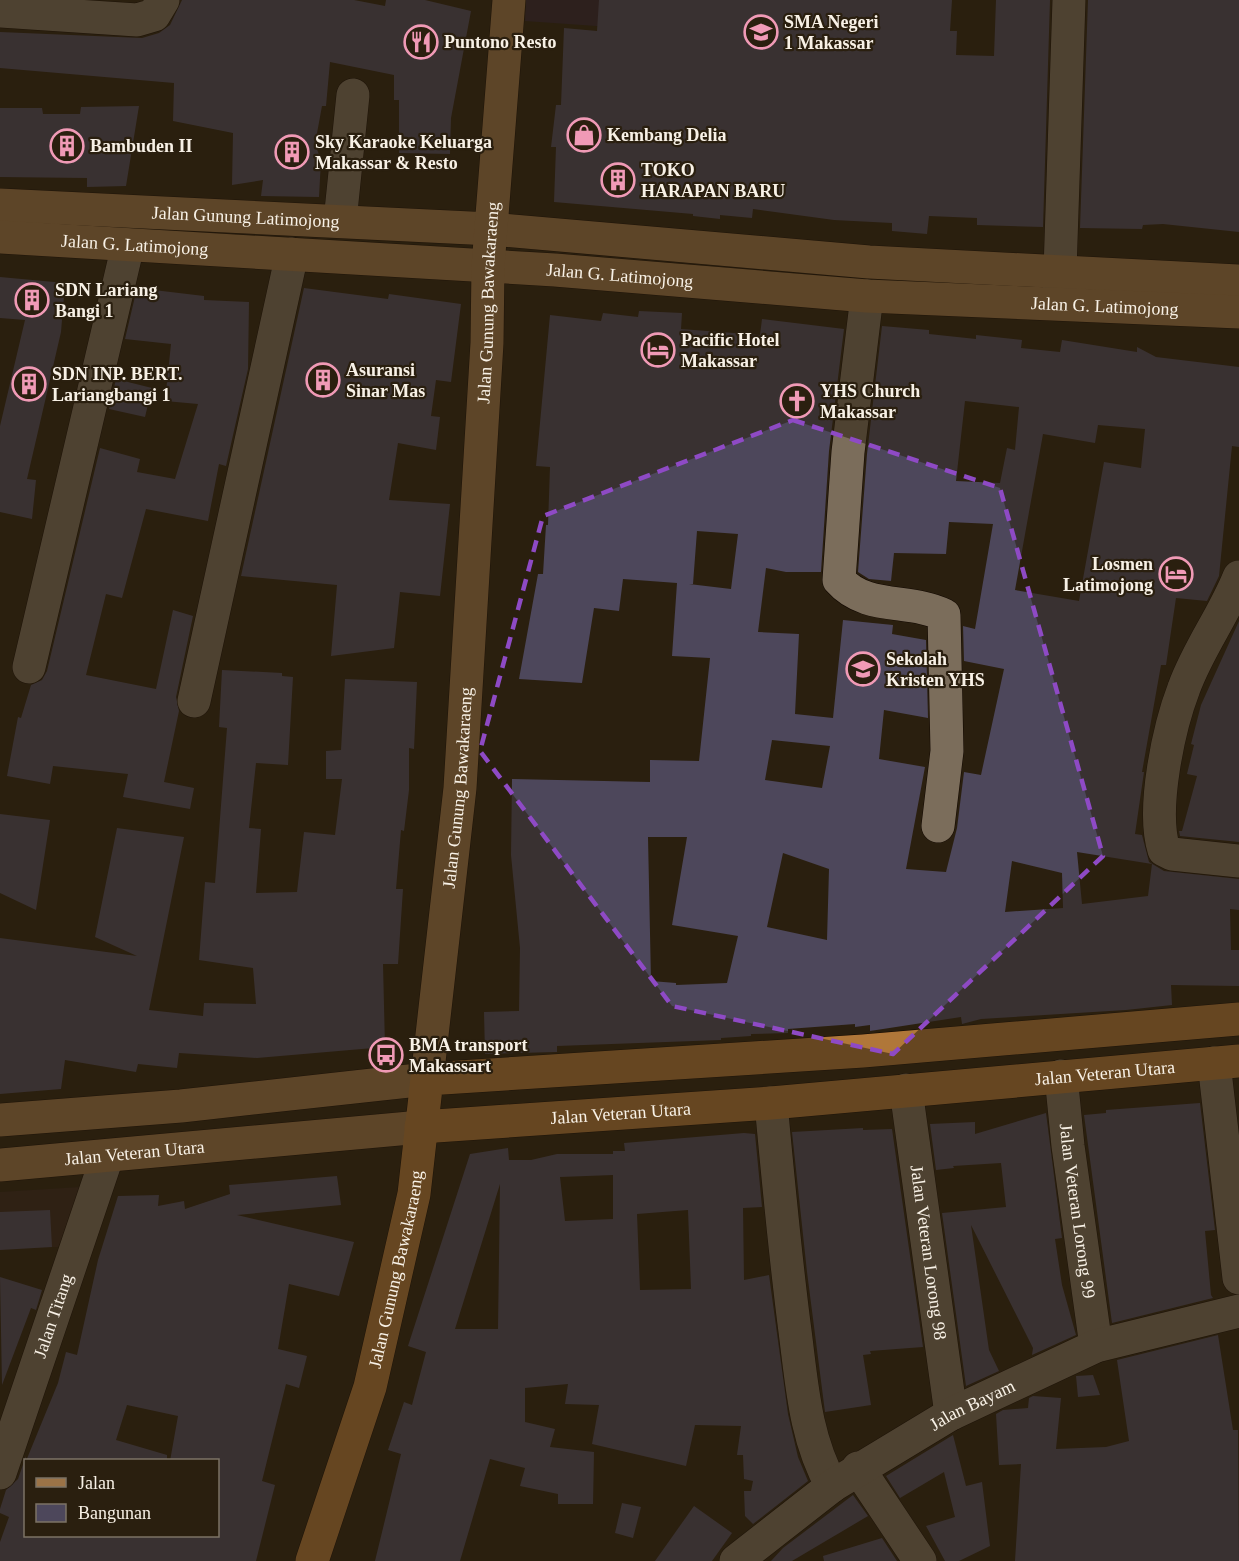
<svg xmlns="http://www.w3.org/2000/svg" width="1239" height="1561" viewBox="0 0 1239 1561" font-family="Georgia,serif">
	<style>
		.commercial { fill: #35241b }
		.education { fill: #31232f }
		.building { fill: #4d475b; fill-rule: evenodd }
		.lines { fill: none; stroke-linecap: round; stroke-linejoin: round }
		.minor-casing { stroke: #120800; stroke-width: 34 }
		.major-casing { stroke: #120800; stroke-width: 34 }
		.highway-casing { stroke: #120800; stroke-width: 34 }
		.minor { stroke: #7b6d5b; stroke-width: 33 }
		.major { stroke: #9b7347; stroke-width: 33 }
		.highway { stroke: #b07739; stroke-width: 33 }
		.marked { fill: none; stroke: #8e4ac5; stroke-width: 4.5; stroke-dasharray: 12 8; stroke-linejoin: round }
		.labels { text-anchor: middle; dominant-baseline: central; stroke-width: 4.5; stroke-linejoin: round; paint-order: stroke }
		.poi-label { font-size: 18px; font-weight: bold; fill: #f8f1e6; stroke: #2a1f0f; text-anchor: start }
		.street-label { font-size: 18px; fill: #f8f1e6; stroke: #2a1f0f }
	</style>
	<rect width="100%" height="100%" fill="#2a1f0f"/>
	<path class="commercial" d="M96 1186 58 1247 0 1248V1192Z"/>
	<path class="education" d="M526 0H841L839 43 525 21Z"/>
	<g class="building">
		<path d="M182 0H354L385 6 386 0H425L471 11 451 118 450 154 399 153V100H394V75L330 62 326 106H322L315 144 321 160 319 197 261 196 263 180 232 185 233 133 173 121 174 83 0 68V32L142 38 159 33 170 25Z"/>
		<path d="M599 0H952L950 31H957L956 55 994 56 996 0H1050L1043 227 977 225V218L929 216 927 234 892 231V223L834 220 753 209 752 218 720 215V219L693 216V214L554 202 556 147H551L556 105H561L564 28 597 31Z"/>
		<path d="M1088 0H1239V232L1163 224 1143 225 1142 229 1080 228Z"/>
		<path d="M139 106 126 186 87 187V178L0 177V108H42L43 114H80L81 107Z"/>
		<path d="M0 277 65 283 61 332 27 479 36 480 32 519 0 512V426L25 320 0 318Z"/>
		<path d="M137 288 204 296V300L249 302 248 369 226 466 219 464 208 521 146 509 122 598 106 594 86 675 156 689 173 610 193 616 176 697 179 711 164 782 194 788 190 809 123 797 128 774 53 766 50 784 7 776 18 717 21 718 31 685 42 680 47 671 100 448 140 459 137 472 175 479 198 404 165 401 171 344 125 339Z"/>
		<path d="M304 288 388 299 389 294 461 304 451 382 436 380 431 416 440 417 436 450 398 443 389 500 450 504 440 596 400 592 394 648 331 656 337 585 241 576Z"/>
		<path d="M639 311 682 313 681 329 760 335 762 319 844 329 829 451 821 572H786L766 568 758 632 799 634 795 714 833 718 843 620 893 625 892 634 926 640 928 718 884 710 879 759 925 767 906 869 946 872 957 828 964 772 981 775 1004 669 964 661 963 626 975 629 993 524 949 522 946 554 894 553 891 581 869 579 858 572 867 454 882 326 929 330V334L976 339V335L1022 340 1021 348 1060 352 1062 340 1137 352V347L1156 357 1239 367V447L1232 446 1219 576 1207 601 1176 598 1166 665H1161L1142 772H1144L1135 834 1142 835 1149 862 1164 871 1239 879V910L1230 909 1231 950H1239V986L1171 985 1172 1005 1126 1010 981 1019 962 1024 961 1017 870 1031V1025L855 1027V1024L788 1029V1033L751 1034V1036L721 1038V1040L557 1046V1052L485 1054 484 1012 519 1011 520 948 511 855 512 779 650 782V760L699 761 710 658 672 656 677 583 623 579 619 611 594 608 582 683 519 679 538 574H543L546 525H548L550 467 536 466 550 315 601 321 603 313 638 317ZM965 401 1019 407 1015 450 1007 448 1000 483 956 481ZM1098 425 1145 429 1141 468 1104 462 1079 601 1015 590 1043 434 1095 443ZM697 531 738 534 731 589 689 584H693ZM772 740 830 746 822 788 765 780ZM648 837H687L672 925 738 936 727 983 676 985V983L651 981ZM1077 852 1152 864 1148 896 1082 904ZM783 853 829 869 827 940 767 927ZM1012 861 1062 873 1063 908 1005 912Z"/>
		<path d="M116 379 152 388 145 417 109 409Z"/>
		<path d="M1239 621V842L1180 836 1179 831H1182L1197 776 1187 774 1194 745 1191 744 1201 705Z"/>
		<path d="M222 670 282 673V676L293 677 288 765 256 763 249 828 261 829 256 893 297 892 304 832 335 835 342 779H326V751L341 750 345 679 417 682 414 749 409 748V790L404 831 401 830 396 889H403L398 964H383L385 1047 257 1058 179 1053 177 1068 138 1064 136 1072 65 1060 61 1089 0 1094V938L137 956 95 937 117 828 184 837 149 1010 203 1016 204 1003 256 1004 253 968 199 960 205 882 215 883 227 728 219 727Z"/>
		<path d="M0 814 50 820 36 910 0 893Z"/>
		<path d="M1200 1103 1215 1230 1205 1231 1211 1295 1213 1298 1112 1323 1084 1115 1106 1113V1110Z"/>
		<path d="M1046 1113 1062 1238 1055 1239 1062 1285 1076 1335 1032 1355 1033 1348 971 1225 989 1350 999 1371 966 1386 942 1213 1006 1207 1001 1163 953 1166 954 1168 936 1170 930 1124 975 1122V1134Z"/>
		<path d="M863 1128V1130L892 1129 923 1347 870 1351 871 1354 863 1355 871 1405 825 1412 807 1272 792 1132Z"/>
		<path d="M744 1133 755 1134 762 1207 743 1208 744 1280 769 1275 788 1414 798 1457 808 1481 753 1524 745 1516 744 1491H751L753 1481 744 1479 743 1455H737L741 1426 695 1425 686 1466 592 1444 599 1405 565 1404 568 1384 525 1388V1422L555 1429 550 1447 594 1452 593 1504H558V1494L520 1486 525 1468 490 1459 460 1561H375L401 1454 388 1450 404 1402 412 1405 426 1352 408 1346 470 1154 508 1148 509 1160H531L557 1154H613V1151H625L624 1143ZM613 1175V1219L565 1221 560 1177ZM500 1184 498 1329H455ZM688 1210 691 1289 640 1290 637 1214Z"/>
		<path d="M337 1176 341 1205 237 1215 354 1242 339 1296 289 1284 278 1349 307 1356 299 1388 286 1384 262 1481 275 1485 256 1561H0V1542L9 1517 0 1513V1509L6 1490 18 1479 26 1456V1536H218V1461H170L178 1416 127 1405 116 1440 167 1455V1461H26L58 1383 66 1352 77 1355 98 1260 118 1196 159 1195 158 1206 184 1201 185 1209 230 1194 229 1185Z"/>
		<path d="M50 1210 52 1247 0 1250V1212Z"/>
		<path d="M0 1277 42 1290 36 1310 31 1308 2 1385Z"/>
		<path d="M1218 1335 1233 1430H1238L1239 1561H1015L1021 1464 999 1465 996 1414 1003 1410 1028 1408 1029 1398 1033 1396 1061 1398 1056 1449 1106 1447 1129 1441 1117 1360Z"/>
		<path d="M1093 1375 1100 1395 1078 1397 1076 1376Z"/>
		<path d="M953 1435 966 1486 982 1482 990 1546 959 1561H945L926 1526 955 1517 944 1472 900 1498 886 1476Z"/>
		<path d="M853 1495 868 1516 792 1561H771L783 1548Z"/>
		<path d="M622 1503 641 1507 633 1538 615 1533Z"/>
		<path d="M694 1506 732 1533 712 1561H655Z"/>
		<path d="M882 1538 897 1561H824L823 1556Z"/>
	</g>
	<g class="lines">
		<g class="minor-casing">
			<g id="minor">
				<path d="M0 11 137 20 154 15 163 0"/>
				<path d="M340 221 353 95"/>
				<path d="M867 296 848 452 839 580C866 611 910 598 944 615L947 751 938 826"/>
				<path d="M1059 301 1069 0"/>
				<path d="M1239 577C1224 615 1198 649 1184 688 1169 727 1151 809 1164 850L1172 854 1239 861"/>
				<path d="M29 667 128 245"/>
				<path d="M194 701 292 254"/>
				<path d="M1214 1063 1239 1278"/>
				<path id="s1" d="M1061 1076 1068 1146 1096 1346"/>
				<path id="s2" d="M906 1090 951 1414"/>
				<path d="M771 1103C778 1179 785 1255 795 1331 802 1385 805 1438 832 1486"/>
				<path d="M858 1468 920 1561"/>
				<path id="s3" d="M0 1473 107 1157"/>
				<path id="s4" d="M736 1561 832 1486 951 1414 1096 1346 1239 1311"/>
			</g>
		</g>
		<g class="major-casing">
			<g id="major">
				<path id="s5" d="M0 205 491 229 869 262 1239 281"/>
				<path id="s6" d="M0 237 555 270 867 296 1239 312"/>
				<path id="s7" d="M0 1120 181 1106 427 1079 460 788 487 343 488 266 509 0"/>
				<path id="s8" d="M0 1165 421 1127"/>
			</g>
		</g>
		<g class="highway-casing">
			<g id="highway">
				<path id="s9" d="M421 1127 771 1103 1239 1061"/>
				<path id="s10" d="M312 1561 370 1387 414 1194 427 1079 863 1051 1239 1019"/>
			</g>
		</g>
		<use href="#minor" class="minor"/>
		<use href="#major" class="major"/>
		<use href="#highway" class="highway"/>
	</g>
	<path d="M0 0H1239V1561H0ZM793 420 1000 488 1103 856 893 1054 672 1006 480 751 543 516Z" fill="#2a1f0f" fill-opacity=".55" fill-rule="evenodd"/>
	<path class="marked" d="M793 420 1000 488 1103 856 893 1054 672 1006 480 751 543 516Z"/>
	<defs>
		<g id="school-ring" transform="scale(1.725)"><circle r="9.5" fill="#2a1f0f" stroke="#f09ab6" stroke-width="1.5"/><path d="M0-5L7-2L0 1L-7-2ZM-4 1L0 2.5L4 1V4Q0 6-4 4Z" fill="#f09ab6"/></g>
		<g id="restaurant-ring" transform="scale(1.725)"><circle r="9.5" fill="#2a1f0f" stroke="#f09ab6" stroke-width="1.5"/><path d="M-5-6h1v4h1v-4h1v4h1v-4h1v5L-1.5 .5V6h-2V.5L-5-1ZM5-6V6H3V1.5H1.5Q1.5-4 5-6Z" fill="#f09ab6"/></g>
		<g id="shop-ring" transform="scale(1.725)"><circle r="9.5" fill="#2a1f0f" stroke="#f09ab6" stroke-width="1.5"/><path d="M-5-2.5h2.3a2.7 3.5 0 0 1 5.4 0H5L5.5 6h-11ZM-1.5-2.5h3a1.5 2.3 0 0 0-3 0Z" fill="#f09ab6"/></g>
		<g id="building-ring" transform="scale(1.725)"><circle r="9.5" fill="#2a1f0f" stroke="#f09ab6" stroke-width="1.5"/><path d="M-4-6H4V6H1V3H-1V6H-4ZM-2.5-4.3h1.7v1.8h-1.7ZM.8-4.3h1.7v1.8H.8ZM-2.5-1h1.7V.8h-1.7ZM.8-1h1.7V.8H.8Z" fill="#f09ab6"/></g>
		<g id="hotel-ring" transform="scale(1.725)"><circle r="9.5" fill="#2a1f0f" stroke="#f09ab6" stroke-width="1.5"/><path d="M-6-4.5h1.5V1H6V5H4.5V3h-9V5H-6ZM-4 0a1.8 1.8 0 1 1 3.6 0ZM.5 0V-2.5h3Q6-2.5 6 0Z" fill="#f09ab6"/></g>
		<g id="church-ring" transform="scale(1.725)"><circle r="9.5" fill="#2a1f0f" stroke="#f09ab6" stroke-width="1.5"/><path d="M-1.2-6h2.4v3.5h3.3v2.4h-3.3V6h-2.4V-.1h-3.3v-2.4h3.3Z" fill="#f09ab6"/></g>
		<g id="bus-ring" transform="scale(1.725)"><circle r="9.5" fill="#2a1f0f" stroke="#f09ab6" stroke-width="1.5"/><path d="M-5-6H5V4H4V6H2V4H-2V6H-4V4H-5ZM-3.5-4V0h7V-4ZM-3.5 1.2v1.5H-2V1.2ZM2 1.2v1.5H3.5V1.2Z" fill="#f09ab6"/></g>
	</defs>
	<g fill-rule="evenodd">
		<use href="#school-ring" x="761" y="32"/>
		<use href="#restaurant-ring" x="421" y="42"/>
		<use href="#shop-ring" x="584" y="135"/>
		<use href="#building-ring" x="67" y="146"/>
		<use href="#building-ring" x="292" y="152"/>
		<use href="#building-ring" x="618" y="180"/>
		<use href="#building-ring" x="32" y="300"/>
		<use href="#hotel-ring" x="658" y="350"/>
		<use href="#building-ring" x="323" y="380"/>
		<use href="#building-ring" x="29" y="384"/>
		<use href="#church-ring" x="797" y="401"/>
		<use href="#hotel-ring" x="1176" y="574"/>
		<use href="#school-ring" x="863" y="669"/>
		<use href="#bus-ring" x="386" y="1055"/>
	</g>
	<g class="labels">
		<g class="poi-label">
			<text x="784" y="22">SMA Negeri<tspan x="784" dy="21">1 Makassar</tspan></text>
			<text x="444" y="42">Puntono Resto</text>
			<text x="607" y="135">Kembang Delia</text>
			<text x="315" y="142">Sky Karaoke Keluarga<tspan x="315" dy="21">Makassar &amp; Resto</tspan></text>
			<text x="90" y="146">Bambuden II</text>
			<text x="641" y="170">TOKO<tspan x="641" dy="21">HARAPAN BARU</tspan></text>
			<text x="55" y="290">SDN Lariang<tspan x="55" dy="21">Bangi 1</tspan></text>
			<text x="681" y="340">Pacific Hotel<tspan x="681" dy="21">Makassar</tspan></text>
			<text x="346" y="370">Asuransi<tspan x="346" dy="21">Sinar Mas</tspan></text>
			<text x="52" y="374">SDN INP. BERT.<tspan x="52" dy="21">Lariangbangi 1</tspan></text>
			<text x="820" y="391">YHS Church<tspan x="820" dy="21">Makassar</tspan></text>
			<text x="1153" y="564" text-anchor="end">Losmen<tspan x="1153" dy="21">Latimojong</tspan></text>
			<text x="886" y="659">Sekolah<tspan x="886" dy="21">Kristen YHS</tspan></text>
			<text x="409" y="1045">BMA transport<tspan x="409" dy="21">Makassart</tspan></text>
		</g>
		<g class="street-label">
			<text stroke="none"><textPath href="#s5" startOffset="246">Jalan Gunung Latimojong</textPath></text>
			<text stroke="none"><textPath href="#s6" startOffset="135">Jalan G. Latimojong</textPath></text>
			<text stroke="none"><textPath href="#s6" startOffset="621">Jalan G. Latimojong</textPath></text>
			<text stroke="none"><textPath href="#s7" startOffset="1208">Jalan Gunung Bawakaraeng</textPath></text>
			<text stroke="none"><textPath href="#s6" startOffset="1107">Jalan G. Latimojong</textPath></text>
			<text stroke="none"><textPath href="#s7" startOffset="722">Jalan Gunung Bawakaraeng</textPath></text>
			<text stroke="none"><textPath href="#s9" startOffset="686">Jalan Veteran Utara</textPath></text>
			<text stroke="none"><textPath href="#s9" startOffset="200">Jalan Veteran Utara</textPath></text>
			<text stroke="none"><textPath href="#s8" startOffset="135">Jalan Veteran Utara</textPath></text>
			<text stroke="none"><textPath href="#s1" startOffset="136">Jalan Veteran Lorong 99</textPath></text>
			<text stroke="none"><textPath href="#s2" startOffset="164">Jalan Veteran Lorong 98</textPath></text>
			<text stroke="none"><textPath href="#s10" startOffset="304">Jalan Gunung Bawakaraeng</textPath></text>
			<text stroke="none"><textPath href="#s3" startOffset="166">Jalan Titang</textPath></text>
			<text stroke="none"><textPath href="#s4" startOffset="284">Jalan Bayam</textPath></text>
		</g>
	</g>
	<rect x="24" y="1459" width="195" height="78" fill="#2a1f0f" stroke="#7c7365" stroke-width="1.5"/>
	<rect x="36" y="1478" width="30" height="9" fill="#9b7347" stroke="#7c7365" stroke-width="1.5"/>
	<text x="78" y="1489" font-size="18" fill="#f8f1e6">Jalan</text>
	<rect x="36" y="1504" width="30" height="18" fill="#4d475b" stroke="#7c7365" stroke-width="1.5"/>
	<text x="78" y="1519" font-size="18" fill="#f8f1e6">Bangunan</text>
</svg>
